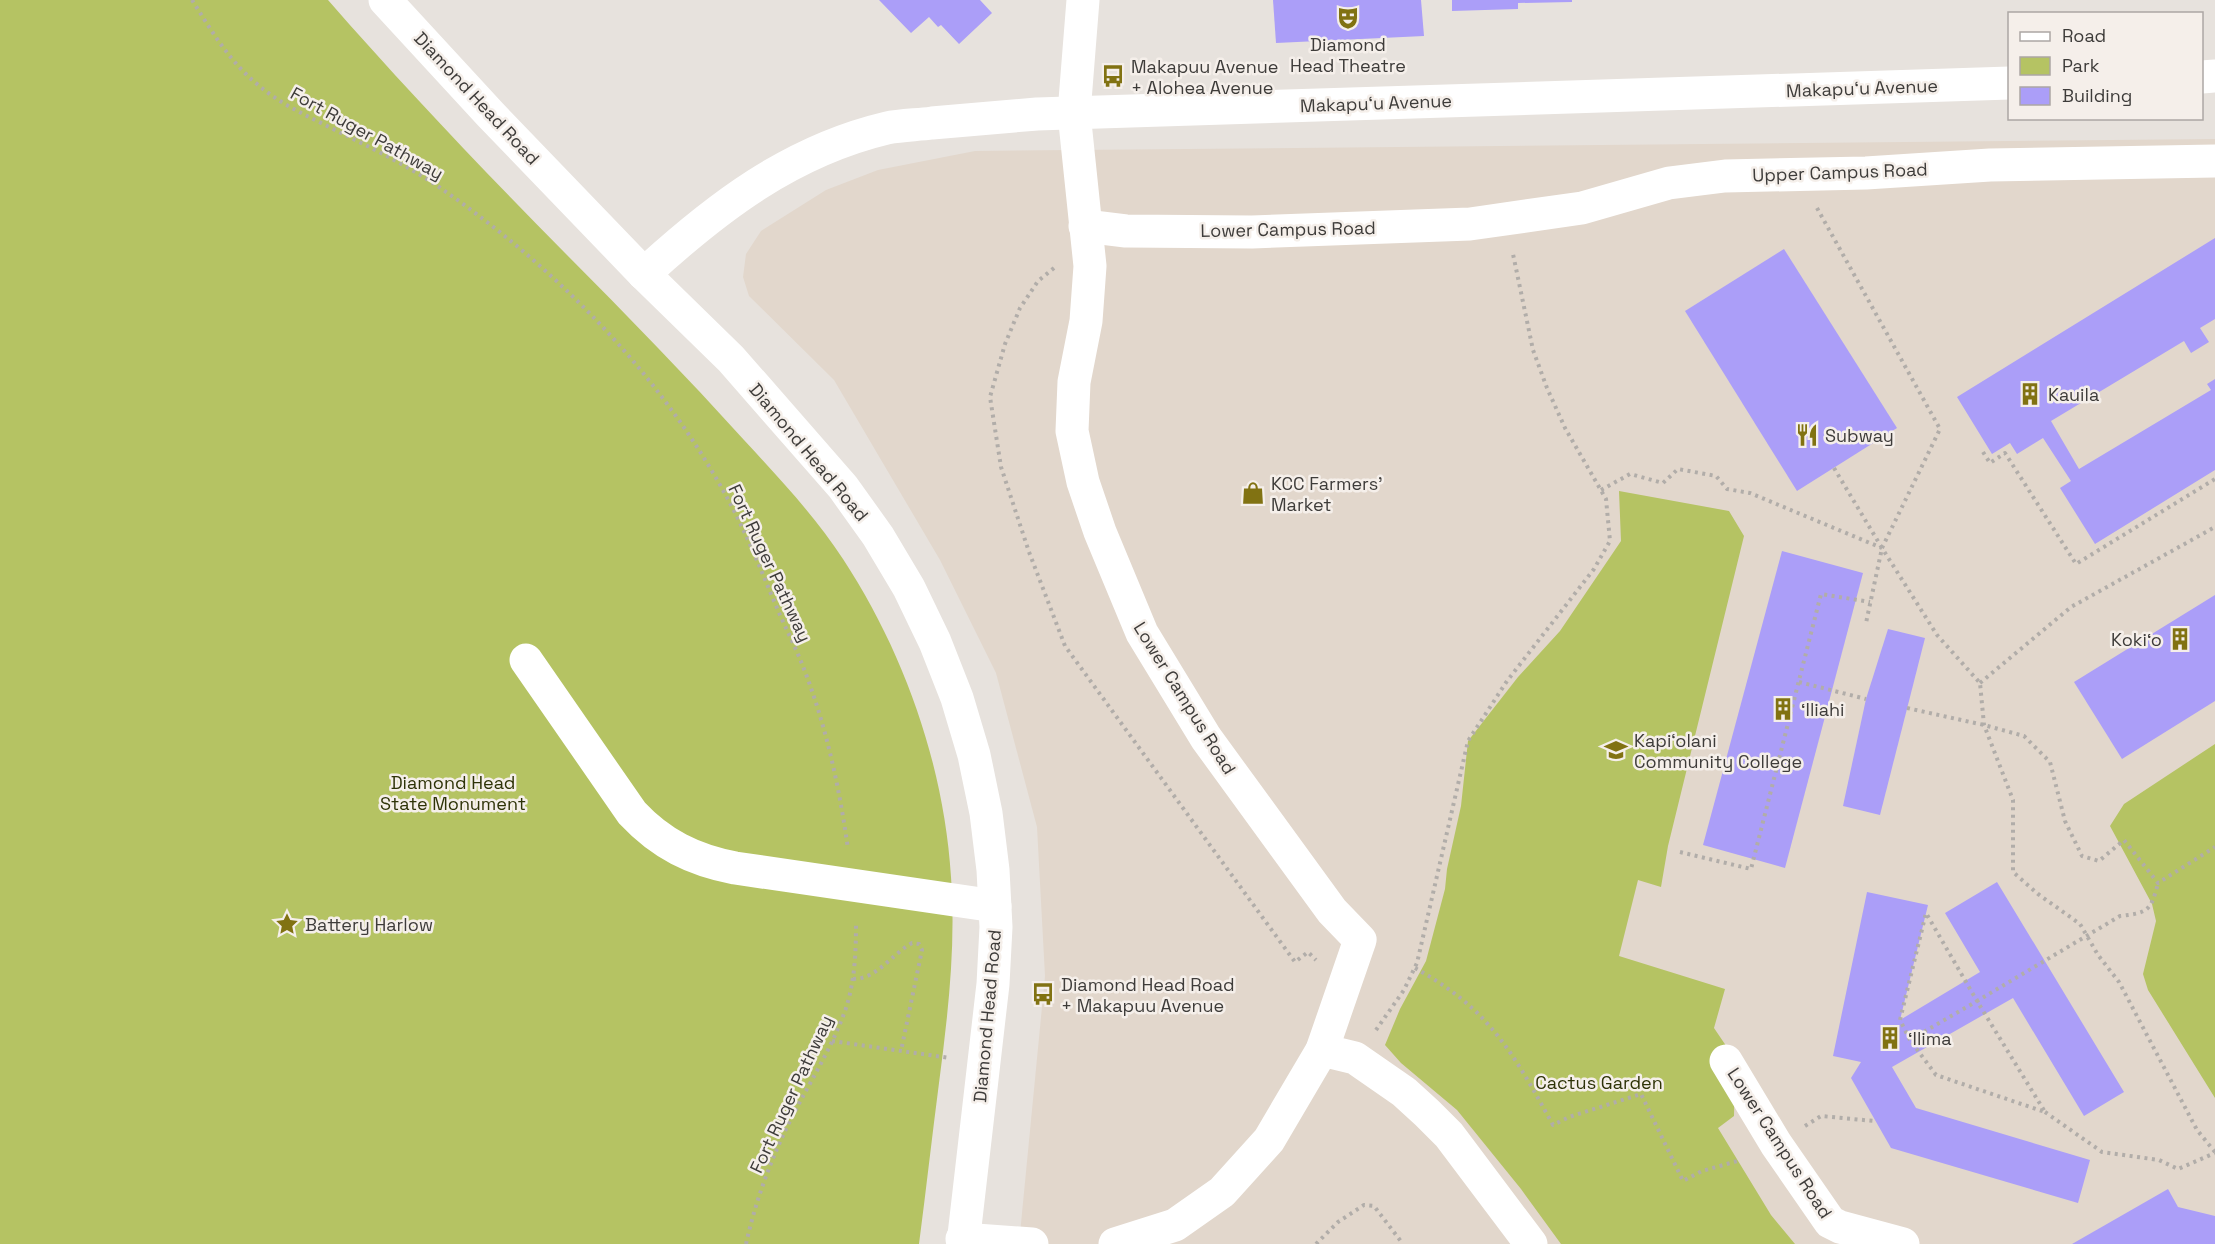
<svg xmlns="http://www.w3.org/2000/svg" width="2215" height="1244" viewBox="0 0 2215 1244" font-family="'Space Grotesk',sans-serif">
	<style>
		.built { fill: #e2d7cc }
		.green { fill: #b5c363 }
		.building { fill: #ab9ef8 }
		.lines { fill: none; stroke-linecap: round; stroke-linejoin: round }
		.path { stroke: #b1ada9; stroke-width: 4; stroke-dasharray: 3 4.5; stroke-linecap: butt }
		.minor { stroke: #fff; stroke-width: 33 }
		.labels { text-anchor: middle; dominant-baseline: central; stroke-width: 5; stroke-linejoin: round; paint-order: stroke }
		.poi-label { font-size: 18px; fill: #3e3c3a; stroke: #f5efea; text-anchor: start }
		.street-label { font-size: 18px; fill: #3e3c3a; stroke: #f5efea }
		.park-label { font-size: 18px; fill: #2e3307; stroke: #f5efea }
	</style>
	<rect width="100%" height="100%" fill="#e7e2dd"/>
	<path class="built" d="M2215 139V1244H1019L1045 976 1037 827 996 673 940 560 834 380 749 296 743 277 746 254 761 231 826 190 878 170 975 151Z"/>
	<g class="green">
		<path d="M0 0H328C404 87 484 171 565 253 626 314 686 376 744 440 779 478 814 515 843 559 904 652 944 765 951 877 956 946 948 1014 939 1083 932 1137 926 1190 919 1244H0Z"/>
		<path d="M1619 491 1729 511 1744 536 1668 846 1661 887 1638 880 1619 956 1725 989 1714 1028 1735 1059 1734 1116 1718 1128 1771 1215 1795 1244H1561L1521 1189 1457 1110 1401 1063 1385 1045 1400 1009 1426 961 1445 889 1447 869 1461 806 1468 741 1518 677 1560 631 1621 541Z"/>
		<path d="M2215 744V1098L2148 990 2143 974 2156 921 2152 904 2110 826 2124 804Z"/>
	</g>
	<g class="building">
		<path d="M879 0H980L992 13 959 44 941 25 938 27 929 17 911 33Z"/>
		<path d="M1273 0H1421L1424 36 1276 43Z"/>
		<path d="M1452 0H1572V2L1518 3V9L1452 11Z"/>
		<path d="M2215 238V319L2200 328 2209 342 2191 353 2184 341 2051 421 2079 469 2211 390 2207 384 2215 379V470L2095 544 2060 488 2071 481 2043 438 2017 454 2010 443 1992 454 1957 397Z"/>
		<path d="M1784 249 1897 428 1797 491 1685 311Z"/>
		<path d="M1782 551 1863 573 1785 868 1703 845Z"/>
		<path d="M2215 595V701L2122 759 2074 682Z"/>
		<path d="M1888 629 1925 638 1880 815 1843 806 1866 699Z"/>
		<path d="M1997 882 2124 1092 2084 1116 2013 998 1892 1067 1916 1108 2090 1160 2078 1203 1891 1148 1851 1078 1861 1062 1833 1056 1867 892 1928 905 1900 1020 1980 972 1945 913Z"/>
		<path d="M2168 1189 2178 1207 2215 1216V1244H2072Z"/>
	</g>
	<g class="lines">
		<g class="path">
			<path d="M192 0C211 30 229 61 257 84 281 105 310 117 339 132 374 149 410 167 442 189 560 271 664 378 731 505 749 539 762 573 777 608 784 625 793 642 800 659 825 720 839 785 848 849"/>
			<path d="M1817 208 1940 429 1882 548 1937 635 1980 683 1984 725 2013 800V872L2038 894 2080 924 2098 955 2119 982 2197 1130 2215 1152"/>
			<path d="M1054 268 1038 281 1020 308 1005 344 990 397 1001 467 1029 552 1065 646 1295 962 1308 952 1316 960"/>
			<path d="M1983 452 1990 463 2005 453 2076 564 2215 479"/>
			<path d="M1834 468 1882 548 1866 623"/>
			<path d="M1601 490 1630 474 1663 483 1678 469 1716 476 1727 489 1750 493 1882 548"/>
			<path d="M1799 682 1866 699"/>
			<path d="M1980 683 2071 607 2215 527"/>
			<path d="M1907 708 1984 725 2024 736 2050 762 2065 821 2082 856 2099 861 2124 840 2158 883 2215 847"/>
			<path d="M1680 852 1751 869 1821 594 1870 602"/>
			<path d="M1415 968C1440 982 1465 999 1485 1021 1513 1051 1533 1089 1553 1125L1569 1117 1641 1094 1683 1181 1702 1171 1741 1160"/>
			<path d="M853 979C877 979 892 954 912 943L919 944 922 950 901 1051"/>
			<path d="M1376 1030 1404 990 1417 963 1468 741 1507 681 1594 569 1610 541 1606 499 1565 428 1547 388 1533 350 1513 254"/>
			<path d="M1910 1040 1900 1020 1926 913 1977 1001 1910 1040 1936 1075 2045 1112 1977 1001 2120 916C2149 913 2151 910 2158 883"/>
			<path d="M832 1041 950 1058"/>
			<path d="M2045 1112 2102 1152 2159 1160 2178 1169 2215 1153"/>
			<path d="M1805 1126 1821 1116 1874 1121"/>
			<path d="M746 1244C756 1199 772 1156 793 1115 811 1080 833 1046 846 1008 855 980 856 952 856 922"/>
			<path d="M1316 1244 1338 1222 1364 1205 1374 1206 1403 1244"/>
		</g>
		<g class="minor">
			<path d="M385 0 490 114 644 274 731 359 843 487 878 536 909 588 935 642 957 698 974 755 986 813 993 870 996 927 993 984 963 1244"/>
			<path d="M1083 0 1074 113 1090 266 1086 321 1074 382 1072 431 1083 482 1100 532 1142 633 1206 738 1332 911 1360 940 1322 1050 1269 1140 1222 1192 1175 1225 1115 1244"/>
			<path d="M2202 77 2215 76"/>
			<path d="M1085 226 1126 231 1252 232 1470 224 1582 208 1669 183 1725 176 1866 173 1990 165 2215 161"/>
			<path d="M644 274C716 208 790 151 887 128 901 125 917 125 932 123 967 120 1002 117 1037 114L2010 83"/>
			<path d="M526 660 632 813C661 844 693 860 735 868L995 906"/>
			<path d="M1322 1050 1355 1058 1404 1092 1427 1113 1449 1135 1531 1244"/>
			<path d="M1726 1061 1776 1144 1830 1222 1840 1227 1903 1244"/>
			<path d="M962 1239 1032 1244"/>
		</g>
	</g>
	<defs>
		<g id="theatre-bare" transform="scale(1.8)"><path d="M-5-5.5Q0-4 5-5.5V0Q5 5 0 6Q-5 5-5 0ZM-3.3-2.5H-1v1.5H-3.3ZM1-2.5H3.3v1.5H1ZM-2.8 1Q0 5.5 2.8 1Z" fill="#817212" stroke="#f5efea" stroke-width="2.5" paint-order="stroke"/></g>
		<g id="bus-bare" transform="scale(1.8)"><path d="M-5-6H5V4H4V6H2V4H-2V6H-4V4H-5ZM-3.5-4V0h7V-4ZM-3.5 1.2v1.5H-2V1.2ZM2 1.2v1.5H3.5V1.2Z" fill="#817212" stroke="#f5efea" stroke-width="2.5" paint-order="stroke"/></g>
		<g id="building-bare" transform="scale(1.8)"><path d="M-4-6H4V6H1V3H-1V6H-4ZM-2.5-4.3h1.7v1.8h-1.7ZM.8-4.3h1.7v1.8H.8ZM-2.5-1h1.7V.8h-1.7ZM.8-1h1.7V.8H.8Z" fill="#817212" stroke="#f5efea" stroke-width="2.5" paint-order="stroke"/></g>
		<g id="restaurant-bare" transform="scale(1.8)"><path d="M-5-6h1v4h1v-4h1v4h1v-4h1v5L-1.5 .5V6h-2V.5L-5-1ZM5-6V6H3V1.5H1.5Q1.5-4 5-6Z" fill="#817212" stroke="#f5efea" stroke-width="2.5" paint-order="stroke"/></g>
		<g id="shop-bare" transform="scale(1.8)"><path d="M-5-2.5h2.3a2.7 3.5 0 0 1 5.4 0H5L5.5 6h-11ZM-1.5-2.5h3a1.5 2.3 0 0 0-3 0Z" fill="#817212" stroke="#f5efea" stroke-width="2.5" paint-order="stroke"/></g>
		<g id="university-bare" transform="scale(1.8)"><path d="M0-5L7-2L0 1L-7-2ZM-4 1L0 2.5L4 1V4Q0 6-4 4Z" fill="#817212" stroke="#f5efea" stroke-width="2.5" paint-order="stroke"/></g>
		<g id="sight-bare" transform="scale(1.8)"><path d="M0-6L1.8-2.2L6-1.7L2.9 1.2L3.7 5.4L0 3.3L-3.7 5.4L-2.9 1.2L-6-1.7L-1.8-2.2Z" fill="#817212" stroke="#f5efea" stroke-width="2.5" paint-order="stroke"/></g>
	</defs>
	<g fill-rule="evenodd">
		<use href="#theatre-bare" x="1348" y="18"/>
		<use href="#bus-bare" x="1113" y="76"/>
		<use href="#building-bare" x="2030" y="394"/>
		<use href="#restaurant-bare" x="1807" y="435"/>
		<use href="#shop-bare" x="1253" y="493"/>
		<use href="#building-bare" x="2180" y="639"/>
		<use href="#building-bare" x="1783" y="709"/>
		<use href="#university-bare" x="1616" y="750"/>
		<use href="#sight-bare" x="287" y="924"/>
		<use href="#bus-bare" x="1043" y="994"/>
		<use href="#building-bare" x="1890" y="1038"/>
	</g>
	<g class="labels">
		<g class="poi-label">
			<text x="1348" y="44" text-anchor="middle">Diamond<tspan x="1348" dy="21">Head Theatre</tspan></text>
			<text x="1131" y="66">Makapuu Avenue<tspan x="1131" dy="21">+ Alohea Avenue</tspan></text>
			<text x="2048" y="394">Kauila</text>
			<text x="1825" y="435">Subway</text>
			<text x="1271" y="483">KCC Farmers'<tspan x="1271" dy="21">Market</tspan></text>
			<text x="2162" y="639" text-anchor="end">Kokiʻo</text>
			<text x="1801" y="709">ʻIliahi</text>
			<text x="1634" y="740">Kapi‘olani<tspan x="1634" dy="21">Community College</tspan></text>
			<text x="305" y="924">Battery Harlow</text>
			<text x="1061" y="984">Diamond Head Road<tspan x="1061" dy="21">+ Makapuu Avenue</tspan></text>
			<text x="1908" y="1038">ʻIlima</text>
		</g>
		<g class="street-label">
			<text transform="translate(1862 88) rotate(-2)">Makapu‘u Avenue</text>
			<text transform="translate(477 98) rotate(47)">Diamond Head Road</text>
			<text transform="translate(1376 103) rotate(-2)">Makapu‘u Avenue</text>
			<text transform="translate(367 133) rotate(29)">Fort Ruger Pathway</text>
			<text transform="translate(1840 172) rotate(-2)">Upper Campus Road</text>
			<text transform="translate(1288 229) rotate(-1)">Lower Campus Road</text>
			<text transform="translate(809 452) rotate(50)">Diamond Head Road</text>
			<text transform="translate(770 563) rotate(65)">Fort Ruger Pathway</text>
			<text transform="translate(1185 698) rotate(58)">Lower Campus Road</text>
			<text transform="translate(987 1016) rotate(-85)">Diamond Head Road</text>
			<text transform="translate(791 1094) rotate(-65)">Fort Ruger Pathway</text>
			<text transform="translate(1780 1143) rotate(57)">Lower Campus Road</text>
		</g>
		<g class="park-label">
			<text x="453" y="782">Diamond Head<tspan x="453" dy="21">State Monument</tspan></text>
			<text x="1599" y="1082">Cactus Garden</text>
		</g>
	</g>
	<rect x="2008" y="12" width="195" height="108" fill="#f5efea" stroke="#aca7a4" stroke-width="1.5"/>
	<rect x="2020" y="32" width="30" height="9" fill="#ffffff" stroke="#aca7a4" stroke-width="1.5"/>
	<text x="2062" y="42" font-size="18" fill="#3e3c3a">Road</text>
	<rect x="2020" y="57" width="30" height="18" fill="#b5c363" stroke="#aca7a4" stroke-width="1.5"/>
	<text x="2062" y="72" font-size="18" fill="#3e3c3a">Park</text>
	<rect x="2020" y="87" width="30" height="18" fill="#ab9ef8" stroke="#aca7a4" stroke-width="1.5"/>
	<text x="2062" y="102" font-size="18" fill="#3e3c3a">Building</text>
</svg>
